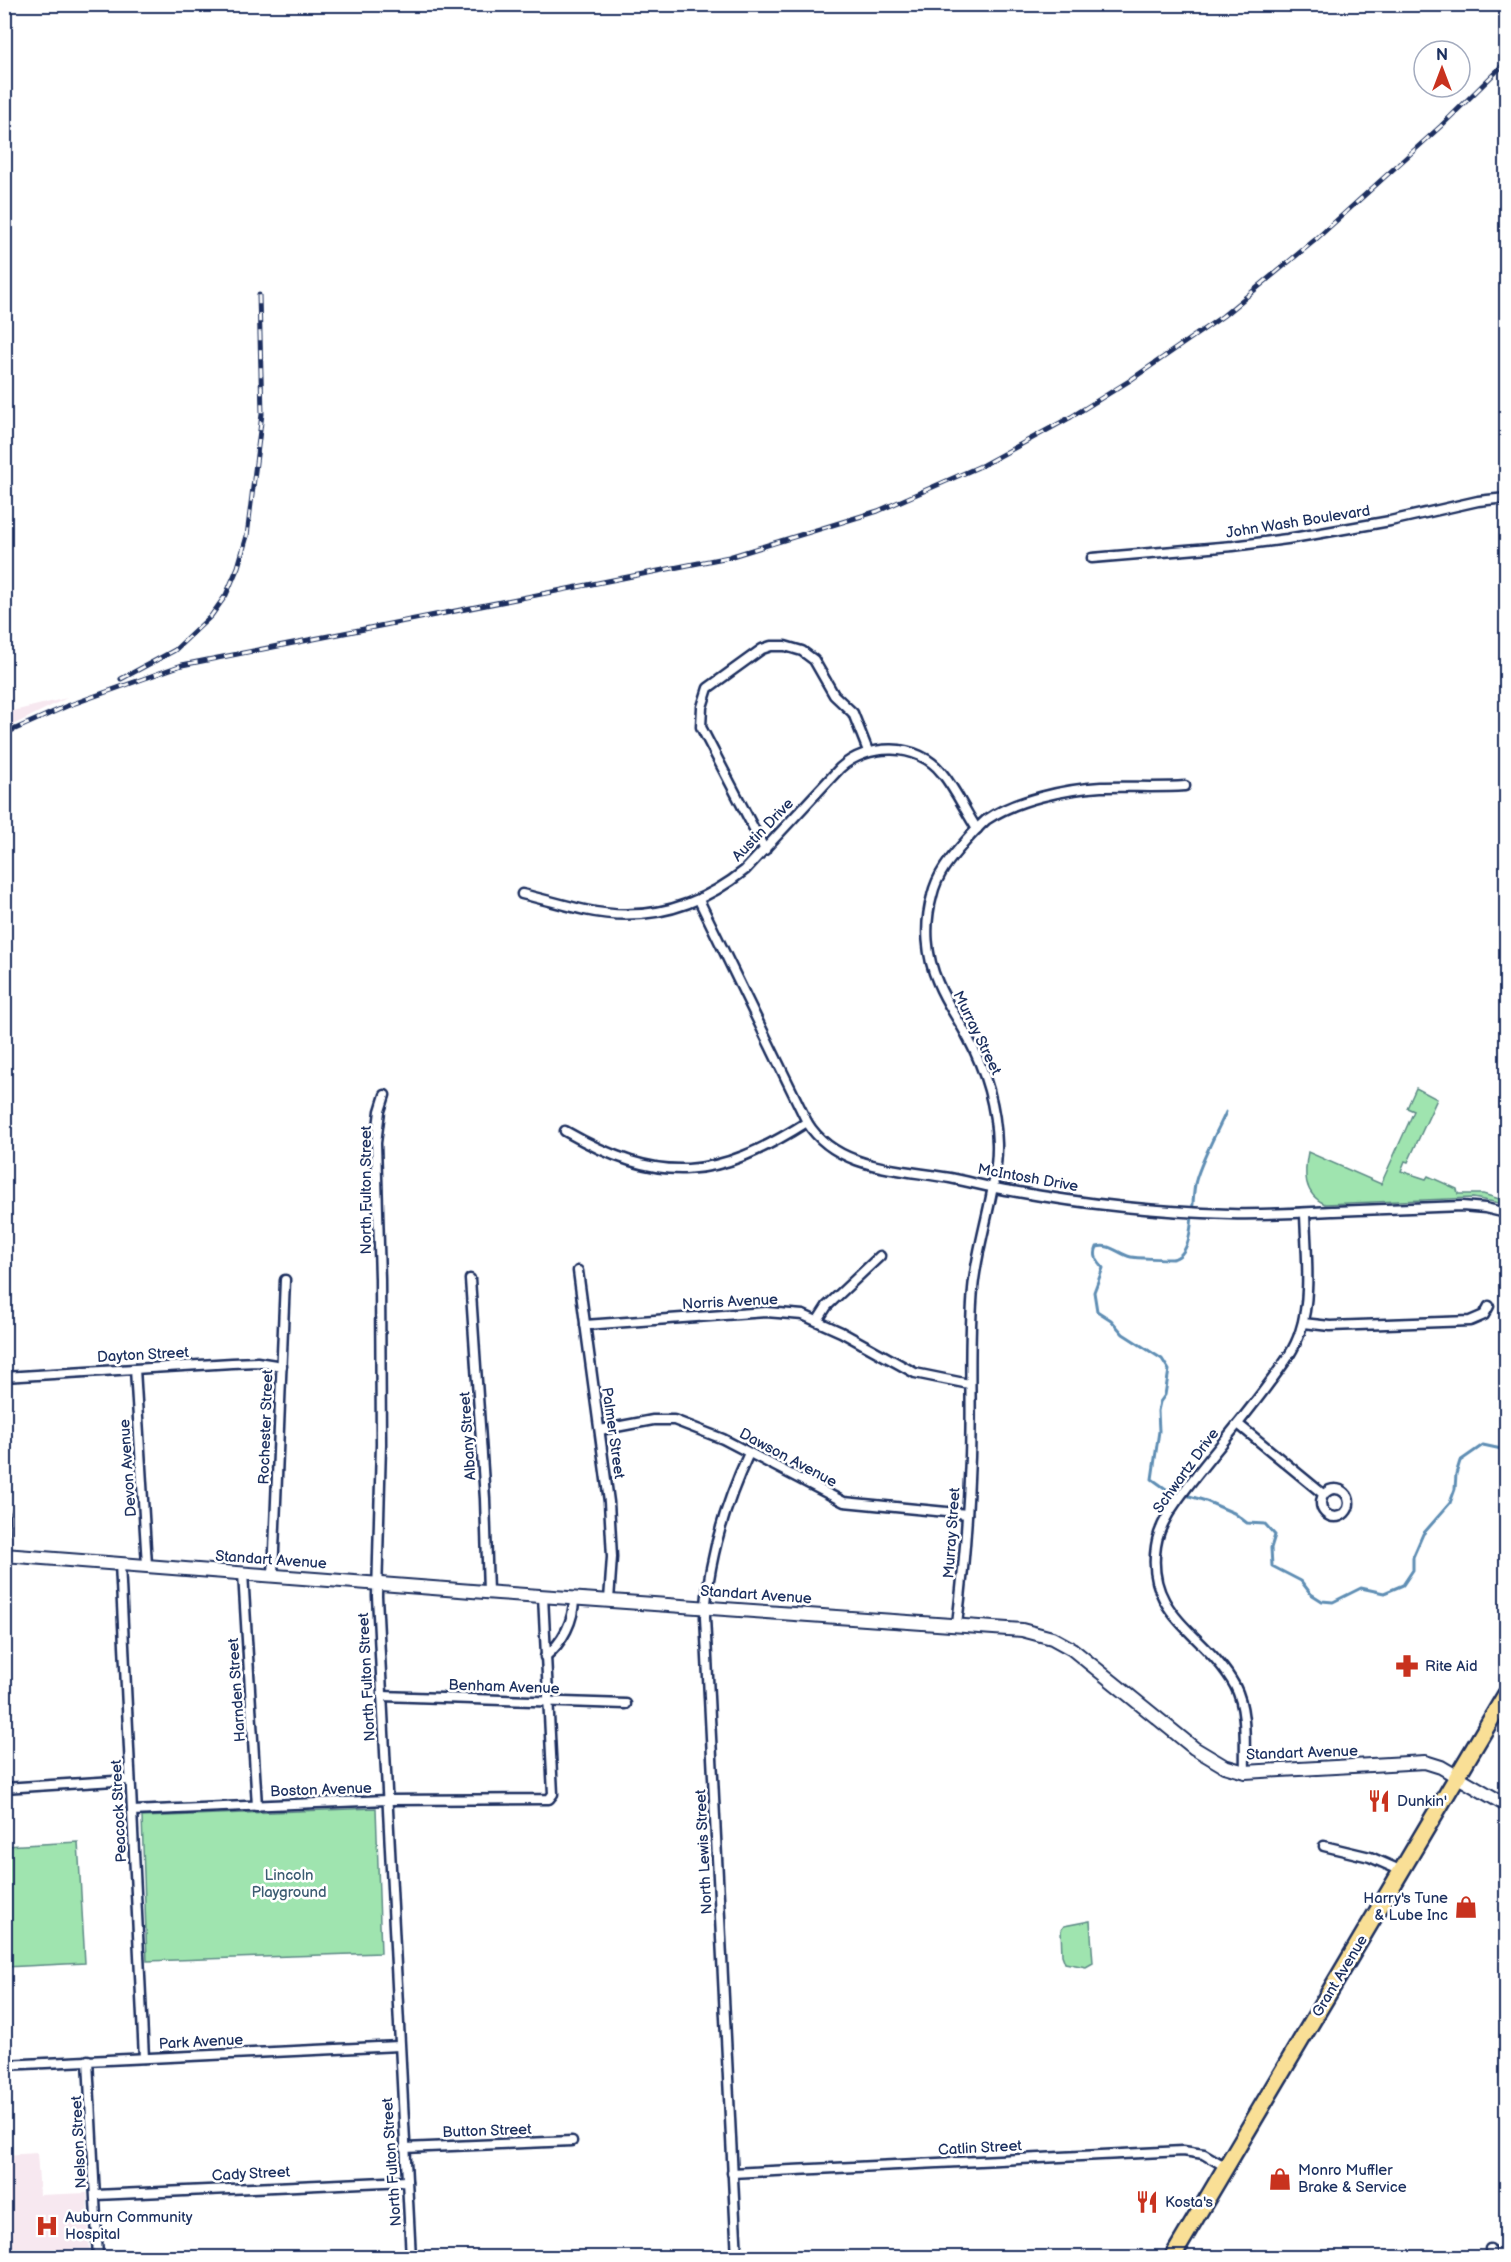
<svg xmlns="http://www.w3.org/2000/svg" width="1511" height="2262" viewBox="0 0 1511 2262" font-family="'Balsamiq Sans',sans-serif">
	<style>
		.built { fill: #f7e8f0 }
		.green { fill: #9fe4af; stroke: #5d8a86; stroke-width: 1.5 }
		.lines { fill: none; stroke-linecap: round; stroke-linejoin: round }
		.stream { stroke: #5f8eb4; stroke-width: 3 }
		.street-casing { stroke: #1b2f5e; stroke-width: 13 }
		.secondary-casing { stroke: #1b2f5e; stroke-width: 16 }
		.highway-casing { stroke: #1b2f5e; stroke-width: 20 }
		.street { stroke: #fff; stroke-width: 8 }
		.secondary { stroke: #fff; stroke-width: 12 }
		.highway { stroke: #f9df96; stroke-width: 15 }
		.rail-casing { stroke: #1b2f5e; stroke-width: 5 }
		.rail { stroke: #fff; stroke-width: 3; stroke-dasharray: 9; stroke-linecap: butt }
		.labels { text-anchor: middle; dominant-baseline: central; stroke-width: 5; stroke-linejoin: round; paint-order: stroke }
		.street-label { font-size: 15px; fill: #1b2f5e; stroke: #fff }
		.poi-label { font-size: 15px; fill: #1b2f5e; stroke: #fff; text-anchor: start }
		.park-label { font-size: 15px; fill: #3c5c72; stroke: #fff }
	</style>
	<rect width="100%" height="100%" fill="#fff"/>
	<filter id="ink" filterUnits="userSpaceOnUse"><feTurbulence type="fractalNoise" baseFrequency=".0167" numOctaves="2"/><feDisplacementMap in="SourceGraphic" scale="12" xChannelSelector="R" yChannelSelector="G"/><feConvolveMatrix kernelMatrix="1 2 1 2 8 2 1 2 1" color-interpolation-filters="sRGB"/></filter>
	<g filter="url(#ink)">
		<g class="built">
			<path d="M67 698 5 729V713Z"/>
			<path d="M37 2153 40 2195 87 2193 90 2257H5V2155Z"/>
		</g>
		<g class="green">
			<path d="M1416 1088 1437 1099 1408 1162 1405 1161 1401 1171 1426 1179 1428 1176 1457 1189 1458 1194H1483L1506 1201 1499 1203 1473 1198 1325 1204C1303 1194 1304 1173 1308 1152L1381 1184 1414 1111 1407 1108Z"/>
			<path d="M376 1808 381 1953 147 1961 142 1817Z"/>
			<path d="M78 1842 85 1963 5 1967V1846Z"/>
			<path d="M1090 1921 1093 1963 1086 1967 1065 1963 1062 1955 1061 1930 1064 1926Z"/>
		</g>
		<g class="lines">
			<path class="stream" d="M1226 1112C1216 1134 1203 1157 1196 1180 1190 1198 1197 1256 1172 1259 1166 1259 1135 1258 1131 1257 1118 1254 1110 1243 1097 1247 1093 1256 1097 1261 1103 1268L1094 1292 1097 1311 1111 1320 1123 1334 1162 1359 1169 1370 1165 1395 1160 1402 1158 1411 1159 1431 1152 1479 1166 1489 1206 1501 1234 1513 1247 1523 1265 1524 1275 1535 1271 1548 1272 1566 1301 1581 1311 1594 1322 1601 1333 1602 1361 1588 1384 1593 1403 1585 1413 1570V1557L1423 1534 1450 1503 1455 1489 1456 1474 1460 1461 1483 1445 1506 1450"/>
			<g class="street-casing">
				<g id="street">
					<path d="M1092 558 1233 546 1287 539 1390 521 1478 501 1506 498"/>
					<path d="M765 850 701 727 702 707 708 688 762 649 771 646H785L802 651 814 660 834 695 853 713 868 751"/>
					<path d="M522 894C543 899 563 905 585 910 645 923 698 908 745 870L840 768C867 743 918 742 942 773 956 790 965 811 977 829"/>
					<path d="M699 900 807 1122C836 1170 901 1169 950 1178 971 1182 991 1188 1012 1191 1084 1204 1157 1212 1230 1214 1265 1215 1299 1213 1334 1211 1377 1209 1419 1208 1462 1206L1485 1208 1506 1213"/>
					<path d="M385 1095 380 1111 376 1143 380 1279 381 1444 377 1596 411 2258"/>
					<path d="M565 1131C661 1186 716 1180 807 1122"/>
					<path d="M578 1271 609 1502 612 1557 609 1600"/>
					<path d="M470 1279 485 1499 488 1592"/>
					<path d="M818 1320 827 1306 880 1256"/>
					<path d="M1303 1323 1330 1326 1470 1321 1484 1315 1489 1306"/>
					<path d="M585 1325 766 1312 803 1315 841 1332 915 1373 969 1384"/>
					<path d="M135 1369 147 1565"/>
					<path d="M4 1377 232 1363 257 1362 282 1366"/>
					<path d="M1238 1424 1323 1494"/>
					<path d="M600 1430 653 1420H674L723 1439 844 1502 967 1514"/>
					<circle cx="1335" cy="1503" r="14"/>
					<path d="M4 1513 5 1555"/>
					<path d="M120 1563 144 2058"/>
					<path d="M243 1573 257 1806"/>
					<path d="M273 1575 285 1280"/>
					<path d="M957 1624C964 1569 968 1513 970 1457 972 1400 968 1346 973 1289 977 1242 998 1189 997 1144 996 1106 986 1072 968 1038 959 1020 946 1003 938 983 926 956 924 925 932 896 937 874 950 859 964 843 971 835 978 827 986 820 1015 800 1066 789 1101 787 1129 786 1157 788 1185 786"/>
					<path d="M545 1657C563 1642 574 1621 574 1598"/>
					<path d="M382 1696 626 1704"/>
					<path d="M1245 1772C1244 1745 1248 1711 1235 1686 1207 1634 1145 1617 1156 1546 1159 1524 1175 1503 1188 1486 1215 1451 1244 1418 1270 1382 1282 1366 1294 1351 1300 1332 1312 1297 1306 1250 1305 1214"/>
					<path d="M4 1788 130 1780"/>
					<path d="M132 1811 387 1800 549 1799 553 1794 543 1596"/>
					<path d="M1324 1846 1370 1857 1402 1871"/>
					<path d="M88 2060 98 2258"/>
					<path d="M4 2065 399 2046"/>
					<path d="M404 2148 572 2141"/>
					<path d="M732 2173 1183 2151 1204 2154 1226 2167"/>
					<path d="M96 2195 407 2181"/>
					<path d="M1490 2249 1494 2258"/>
					<path d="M737 2258 705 1617C708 1560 725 1505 749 1453"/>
				</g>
			</g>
			<g class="secondary-casing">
				<path id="secondary" d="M4 1555 498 1593 1022 1630 1052 1638 1072 1649 1194 1748 1224 1766 1245 1772 1425 1762 1441 1767 1506 1805"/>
			</g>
			<g class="highway-casing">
				<path id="highway" d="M1172 2258 1506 1694"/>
			</g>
			<use href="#street" class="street"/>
			<use href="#secondary" class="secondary"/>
			<use href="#highway" class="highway"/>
			<g class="rail-casing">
				<g id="rail">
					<path d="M121 679 175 650 211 616 226 595 238 567 247 536 262 414 259 295"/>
					<path d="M4 734 67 706 182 665 729 557 878 511 983 465 1071 417 1129 381 1223 316 1315 240 1441 126 1506 62"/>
				</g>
			</g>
			<use href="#rail" class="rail"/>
		</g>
	</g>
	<defs>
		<g id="pharmacy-bare" transform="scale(1.8)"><path d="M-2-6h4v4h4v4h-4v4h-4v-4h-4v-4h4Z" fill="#c8321e" stroke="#fff" stroke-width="2.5" paint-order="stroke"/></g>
		<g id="restaurant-bare" transform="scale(1.8)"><path d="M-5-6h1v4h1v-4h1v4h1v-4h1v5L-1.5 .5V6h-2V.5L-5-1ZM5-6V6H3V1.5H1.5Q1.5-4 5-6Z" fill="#c8321e" stroke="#fff" stroke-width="2.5" paint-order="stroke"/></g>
		<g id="shop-bare" transform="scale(1.8)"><path d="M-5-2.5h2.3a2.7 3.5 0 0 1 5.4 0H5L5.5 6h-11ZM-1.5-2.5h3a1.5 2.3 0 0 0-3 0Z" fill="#c8321e" stroke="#fff" stroke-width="2.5" paint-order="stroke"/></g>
		<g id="hospital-bare" transform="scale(1.8)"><path d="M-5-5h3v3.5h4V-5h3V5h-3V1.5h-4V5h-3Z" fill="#c8321e" stroke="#fff" stroke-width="2.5" paint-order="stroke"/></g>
	</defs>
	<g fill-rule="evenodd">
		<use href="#pharmacy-bare" x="1407" y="1666"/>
		<use href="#restaurant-bare" x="1379" y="1801"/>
		<use href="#shop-bare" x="1466" y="1907"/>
		<use href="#shop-bare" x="1280" y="2179"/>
		<use href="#restaurant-bare" x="1147" y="2202"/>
		<use href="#hospital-bare" x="47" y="2226"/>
	</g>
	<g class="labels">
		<g class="street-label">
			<text transform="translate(1298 522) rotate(-9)">John Wash Boulevard</text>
			<text transform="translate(763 830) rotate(-46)">Austin Drive</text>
			<text transform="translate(977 1033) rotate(64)">Murray Street</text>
			<text transform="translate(1028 1178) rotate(10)">McIntosh Drive</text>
			<text transform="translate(366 1190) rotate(-90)">North Fulton Street</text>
			<text transform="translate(730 1302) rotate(-3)">Norris Avenue</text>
			<text transform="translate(143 1355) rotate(-3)">Dayton Street</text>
			<text transform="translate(266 1427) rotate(-88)">Rochester Street</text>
			<text transform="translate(613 1433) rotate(82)">Palmer Street</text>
			<text transform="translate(468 1436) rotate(-94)">Albany Street</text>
			<text transform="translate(788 1458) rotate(28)">Dawson Avenue</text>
			<text transform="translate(128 1468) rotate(-94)">Devon Avenue</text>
			<text transform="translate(1186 1471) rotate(-54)">Schwartz Drive</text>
			<text transform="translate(952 1533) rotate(-86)">Murray Street</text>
			<text transform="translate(271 1560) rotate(4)">Standart Avenue</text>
			<text transform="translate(756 1595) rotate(4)">Standart Avenue</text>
			<text transform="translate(367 1677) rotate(-93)">North Fulton Street</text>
			<text transform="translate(504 1687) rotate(2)">Benham Avenue</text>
			<text transform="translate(237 1690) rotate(-94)">Harnden Street</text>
			<text transform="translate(1302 1753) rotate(-2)">Standart Avenue</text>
			<text transform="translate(321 1790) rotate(-2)">Boston Avenue</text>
			<text transform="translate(119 1811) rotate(-93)">Peacock Street</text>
			<text transform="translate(704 1852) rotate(-93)">North Lewis Street</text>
			<text transform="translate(1340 1976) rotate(-59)">Grant Avenue</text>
			<text transform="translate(201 2042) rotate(-3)">Park Avenue</text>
			<text transform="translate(487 2131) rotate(-2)">Button Street</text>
			<text transform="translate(79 2142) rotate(-93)">Nelson Street</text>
			<text transform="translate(980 2148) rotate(-3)">Catlin Street</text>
			<text transform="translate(392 2162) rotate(-94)">North Fulton Street</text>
			<text transform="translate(251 2174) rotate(-3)">Cady Street</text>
		</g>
		<g class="poi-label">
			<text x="1425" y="1666">Rite Aid</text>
			<text x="1397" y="1801">Dunkin'</text>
			<text x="1448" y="1898" text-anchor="end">Harry's Tune<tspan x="1448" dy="17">&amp; Lube Inc</tspan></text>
			<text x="1298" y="2170">Monro Muffler<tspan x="1298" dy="17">Brake &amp; Service</tspan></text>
			<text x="1165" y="2202">Kosta's</text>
			<text x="65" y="2217">Auburn Community<tspan x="65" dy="17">Hospital</tspan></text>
		</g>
		<g class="park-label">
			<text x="289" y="1875">Lincoln<tspan x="289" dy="17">Playground</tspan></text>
		</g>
	</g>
	<rect width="1511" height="2262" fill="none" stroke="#fff" stroke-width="24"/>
	<rect x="12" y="12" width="1487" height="2238" fill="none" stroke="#1b2f5e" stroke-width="2" filter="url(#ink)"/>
	<g transform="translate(1442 69)"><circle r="28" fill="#ffffff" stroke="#a4acbf" stroke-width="1.5"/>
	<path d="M0-4.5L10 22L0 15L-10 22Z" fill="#c8321e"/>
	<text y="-9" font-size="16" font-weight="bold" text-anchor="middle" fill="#1b2f5e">N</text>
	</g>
</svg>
